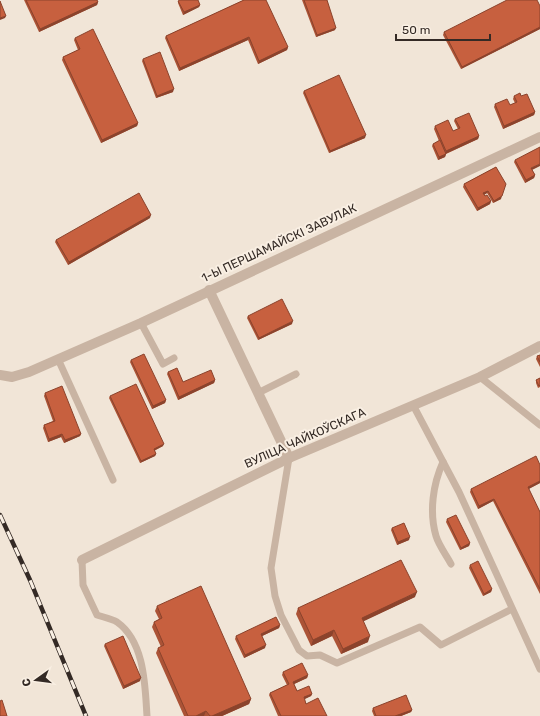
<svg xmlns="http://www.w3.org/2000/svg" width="540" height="716" viewBox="0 0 540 716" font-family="Rubik,sans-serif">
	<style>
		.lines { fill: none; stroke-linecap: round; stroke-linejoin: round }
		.service { stroke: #c9b4a3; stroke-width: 7 }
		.minor { stroke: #c9b4a3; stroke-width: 10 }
		.rail-casing { stroke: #342a25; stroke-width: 4.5 }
		.rail { stroke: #f9efe3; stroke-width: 3; stroke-dasharray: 9; stroke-linecap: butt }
		.wall { fill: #ab5336 }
		.shaded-wall { fill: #8b432c }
		.building { fill: #c7603f; stroke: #8b432c }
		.labels { text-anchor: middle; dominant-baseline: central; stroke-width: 4; stroke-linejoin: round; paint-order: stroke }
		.street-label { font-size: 12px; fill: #342a25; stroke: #f9efe3 }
	</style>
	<rect width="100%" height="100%" fill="#f1e5d7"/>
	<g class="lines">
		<g class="service">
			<path d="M141 323 163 364 174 358"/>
			<path d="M58 359 113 480"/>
			<path d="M480 377 540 425"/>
			<path d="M258 393 296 374"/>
			<path d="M413 405 459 492 540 669"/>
			<path d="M289 458 271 568 275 596 281 615 299 650 307 656 320 655 337 663 420 627 441 645 512 609"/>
			<path d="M443 462C433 484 429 512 436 536 439 546 447 556 451 564"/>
			<path d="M82 560 83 585 97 615C103 617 112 619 117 622 145 642 145 686 147 716"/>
		</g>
		<g class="minor">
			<path d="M209 290 289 458"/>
			<path d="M0 375 12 377 29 372 141 323 540 137"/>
			<path d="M82 560 289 458 480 377 540 346"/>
		</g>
		<g class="rail-casing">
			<path id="rail" d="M0 515 30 580 86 716"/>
		</g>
		<use href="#rail" class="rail"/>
	</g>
	<g class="wall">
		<path d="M24 0H97L98 2 97 5 39 32Z"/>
		<path d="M244 0 288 47 287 50 258 64 248 40 179 71 165 38 166 36Z"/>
		<path d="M302 0H327L335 30 316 37Z"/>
		<path d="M178 1 200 5 199 7 183 15 178 3Z"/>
		<path d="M540 6V29L461 69 443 35 444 32Z"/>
		<path d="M75 38 138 123 137 126 101 143 62 60 63 57 78 50 74 40Z"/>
		<path d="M143 59 173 92 156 98 142 61Z"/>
		<path d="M304 91 365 138 329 153 303 93Z"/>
		<path d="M514 96H521L535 112 534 115 503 129 494 107 495 104 510 105 515 103 513 99Z"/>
		<path d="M455 119 479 136 478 139 446 154 445 157 438 160 432 146 433 144 439 141 434 129 435 126 453 131 458 129 454 121Z"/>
		<path d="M515 160 532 170 535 175 534 178 525 183 514 162Z"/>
		<path d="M496 167 501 199 493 203 487 193 484 195 485 196 491 201 490 204 477 211 463 187 464 184Z"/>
		<path d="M150 218 68 265 55 242 56 240Z"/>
		<path d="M248 316 292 324 258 340 247 318Z"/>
		<path d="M540 355V367L536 359 537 356Z"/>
		<path d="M131 360 166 400 165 403 152 409 130 362Z"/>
		<path d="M168 372 183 382 215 380 214 383 178 400 167 374Z"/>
		<path d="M540 378V387L538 388 536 383V380Z"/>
		<path d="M45 393 81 434 80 436 64 443 61 437 48 442 43 428 44 425 53 421 44 396Z"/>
		<path d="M110 396 163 446 154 451 156 454 155 456 140 463 109 398Z"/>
		<path d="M540 465V483L528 489 540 512V594L493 501 478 509 470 492 471 489Z"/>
		<path d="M447 519 470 543 469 546 460 550 446 522Z"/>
		<path d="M392 528 409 540 397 545 391 530Z"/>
		<path d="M470 565 492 589 491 592 483 596 469 568Z"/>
		<path d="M415 597 363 621 368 642 341 654 332 636 311 646 296 614 298 608Z"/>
		<path d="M157 606 251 699 249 704 222 716H184L156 653 158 648 161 647 152 627 154 622 159 619 155 611Z"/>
		<path d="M280 625 279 628 262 636 265 648 244 658 235 639 236 636Z"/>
		<path d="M105 644 140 681 123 689 104 646Z"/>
		<path d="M283 672 308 675 307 678 294 684 297 691 312 694 311 696 304 699 306 704 327 716H278L269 695 270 693 287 685 282 675Z"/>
		<path d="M373 708 412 710 411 712 401 716H374L372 711Z"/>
	</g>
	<g class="shaded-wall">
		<path d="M98 2 97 5 39 32 40 29Z"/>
		<path d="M200 5 199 7 183 15 184 12Z"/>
		<path d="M6 16 5 18 0 20V18Z"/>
		<path d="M540 27V29L461 69 462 67Z"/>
		<path d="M336 28 335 30 316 37 317 35Z"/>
		<path d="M249 37 248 40 179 71 180 68Z"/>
		<path d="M288 47 287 50 258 64 259 61Z"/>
		<path d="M174 89 173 92 156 98 157 96Z"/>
		<path d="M535 112 534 115 503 129 504 126Z"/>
		<path d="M138 123 137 126 101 143 102 140Z"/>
		<path d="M366 135 365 138 329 153 330 151Z"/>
		<path d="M479 136 478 139 445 154 446 151Z"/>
		<path d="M446 154 445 157 438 160 439 157Z"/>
		<path d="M540 164V166L530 171 531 168Z"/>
		<path d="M535 175 534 178 525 183 526 180Z"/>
		<path d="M488 191 487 193 482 196 483 193Z"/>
		<path d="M502 196 501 199 493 203 494 201Z"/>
		<path d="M491 201 490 204 477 211 478 208Z"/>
		<path d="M151 215 150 218 68 265 69 262Z"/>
		<path d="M293 321 292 324 258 340 259 338Z"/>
		<path d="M215 380 214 383 178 400 179 397Z"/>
		<path d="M166 400 165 403 152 409 153 406Z"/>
		<path d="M62 434 61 437 48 442 49 439Z"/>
		<path d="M81 434 80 436 64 443 65 440Z"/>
		<path d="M164 444 163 446 153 451 154 449Z"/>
		<path d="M156 454 155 456 140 463 141 461Z"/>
		<path d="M540 481V483L527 490 528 487Z"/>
		<path d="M494 499 493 501 478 509 479 506Z"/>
		<path d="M410 537 409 540 397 545 398 542Z"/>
		<path d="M470 543 469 546 460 550 461 548Z"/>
		<path d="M492 589 491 592 483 596 484 594Z"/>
		<path d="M417 592 415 597 360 623 362 618Z"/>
		<path d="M280 625 279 628 260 637 261 634Z"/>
		<path d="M334 630 332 636 311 646 313 640Z"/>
		<path d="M370 636 368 642 341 654 343 649Z"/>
		<path d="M266 645 265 648 244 658 245 655Z"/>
		<path d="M308 675 307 678 292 685 293 682Z"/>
		<path d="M141 678 140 681 123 689 124 686Z"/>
		<path d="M312 694 311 696 303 700 304 697Z"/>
		<path d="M251 699 249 704 222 716H212Z"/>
		<path d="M412 710 411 712 401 716H395Z"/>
		<path d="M206 711 204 716H196Z"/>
	</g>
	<g class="building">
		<path d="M26 0H97L98 2 40 29Z"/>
		<path d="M180 0H198L200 5 184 12 178 1Z"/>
		<path d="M244 0H266L288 47 259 61 249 37 180 68 166 36Z"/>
		<path d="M304 0H327L336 28 317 35Z"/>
		<path d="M507 0H537L540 6V27L462 67 444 32Z"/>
		<path d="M0 1 6 16 0 18Z"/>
		<path d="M93 29 138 123 102 140 63 57 80 49 75 38Z"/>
		<path d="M160 52 174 89 157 96 143 59Z"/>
		<path d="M339 75 366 135 330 151 304 91Z"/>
		<path d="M520 93 521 96 527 94 535 112 504 126 495 104 507 99 510 105 517 102 514 96Z"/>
		<path d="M469 113 479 136 446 151 435 126 448 120 453 131 460 128 455 119Z"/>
		<path d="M440 140 446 154 439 157 433 144Z"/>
		<path d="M540 147V164L531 168 535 175 526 180 515 160Z"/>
		<path d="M496 167 506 184 502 196 494 201 488 191 483 193 485 196 487 195 491 201 478 208 464 184Z"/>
		<path d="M139 193 151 215 69 262 56 240Z"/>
		<path d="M282 299 293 321 259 338 248 316Z"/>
		<path d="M144 354 166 400 153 406 131 360Z"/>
		<path d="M540 355V362L537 356Z"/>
		<path d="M177 368 183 382 211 370 215 380 179 397 168 372Z"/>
		<path d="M540 378V385L539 386 536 380Z"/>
		<path d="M136 384 164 444 154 449 156 454 141 461 110 396Z"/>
		<path d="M62 386 81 434 65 440 62 434 49 439 44 425 55 421 45 393Z"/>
		<path d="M536 456 540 465V481L528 487 540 512V589L494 499 479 506 471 489Z"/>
		<path d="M456 515 470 543 461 548 447 519Z"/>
		<path d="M404 523 410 537 398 542 392 528Z"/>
		<path d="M401 560 417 592 362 618 370 636 343 649 334 630 313 640 298 608Z"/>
		<path d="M478 561 492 589 484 594 470 565Z"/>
		<path d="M201 586 251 699 212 716H210L206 711 196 716H188L158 648 164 645 154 622 162 618 157 606Z"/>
		<path d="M276 617 280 625 261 634 266 645 245 655 236 636Z"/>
		<path d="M123 636 141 678 124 686 105 644Z"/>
		<path d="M302 663 308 675 293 682 297 691 309 686 312 694 304 697 306 704 318 698 327 716H281L270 693 289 684 283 672Z"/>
		<path d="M406 695 412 710 395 716H376L373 708Z"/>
		<path d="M2 700 7 716H0V701Z"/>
	</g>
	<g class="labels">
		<g class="street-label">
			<text transform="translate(279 243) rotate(-25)">1-Ы ПЕРШАМАЙСКІ ЗАВУЛАК</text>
			<text transform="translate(305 438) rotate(-24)">ВУЛІЦА ЧАЙКОЎСКАГА</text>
		</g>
	</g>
	<g transform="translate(36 680) rotate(256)" stroke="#f9efe3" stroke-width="3" paint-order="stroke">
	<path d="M0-3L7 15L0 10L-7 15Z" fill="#342a25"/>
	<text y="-6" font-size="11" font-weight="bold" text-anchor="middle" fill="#342a25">С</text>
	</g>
	<path d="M396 34v6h94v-6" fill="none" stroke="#342a25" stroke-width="2"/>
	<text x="402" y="34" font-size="12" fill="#342a25" stroke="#f9efe3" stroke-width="3" paint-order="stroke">50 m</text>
</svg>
